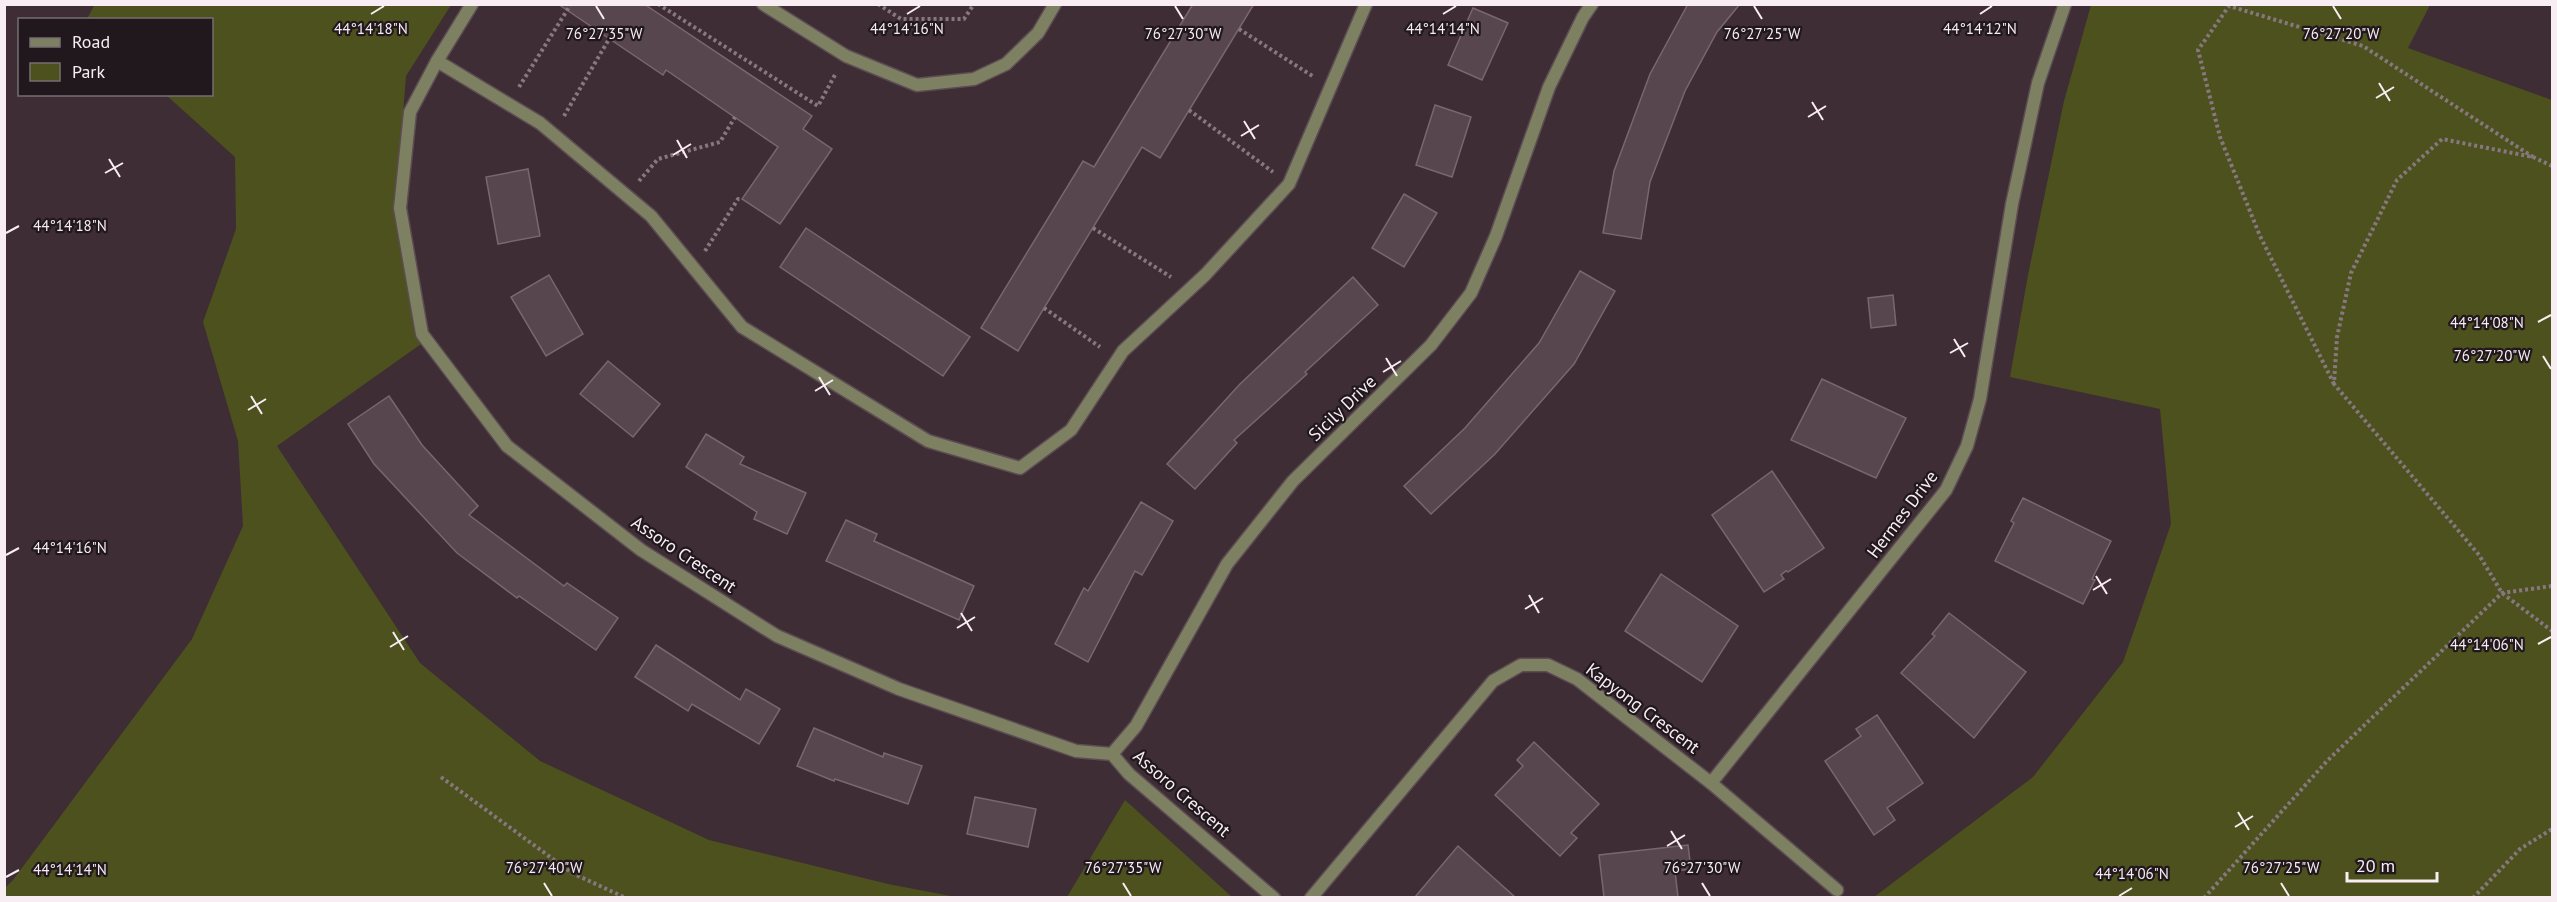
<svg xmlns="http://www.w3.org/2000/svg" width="2557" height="902" viewBox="0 0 2557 902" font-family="'PT Sans',sans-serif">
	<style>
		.green { fill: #4c511d }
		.building { fill: #58464f; stroke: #79666f; stroke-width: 1.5 }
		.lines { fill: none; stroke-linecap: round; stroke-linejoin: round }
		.lane-casing { stroke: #5c4c53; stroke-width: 15 }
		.street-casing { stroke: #5c4c53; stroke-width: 15 }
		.path { stroke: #87787f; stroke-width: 4; stroke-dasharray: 3 3; stroke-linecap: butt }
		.lane { stroke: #7d8161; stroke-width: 12 }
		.street { stroke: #7d8161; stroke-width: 12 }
		.ticks { fill: none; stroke: #f8edf2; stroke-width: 2 }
		.labels { text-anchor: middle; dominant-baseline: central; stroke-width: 4.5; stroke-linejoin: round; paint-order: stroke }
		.street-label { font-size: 18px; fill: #f8edf2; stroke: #20181c }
		.ticks-label { font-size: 15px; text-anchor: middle; fill: #f8edf2; stroke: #20181c; stroke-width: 4.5; stroke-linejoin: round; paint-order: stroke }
	</style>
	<rect width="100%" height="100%" fill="#3e2d35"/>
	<g class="green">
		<path d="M95 4 451 5 406 76 398 175 406 254 431 337 277 446 420 663 540 761 709 840 888 884 956 897 5 898V888L13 880 192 639 243 526 238 441 203 322 236 229 235 157 166 95 212 94V20L87 19Z"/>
		<path d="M2091 5H2430L2408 48 2552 100V897H1874L2033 777 2123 662 2171 524 2160 409 2010 377 2028 275 2064 101Z"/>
		<path d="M1125 800 1232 897H1067Z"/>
	</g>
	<g class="building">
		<path d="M558 4H644L812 116 803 129 832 149 780 224 742 199 778 147 666 70 663 75Z"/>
		<path d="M1193 4H1254L1160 158 1142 147 1018 351 981 328 1083 161 1094 167Z"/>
		<path d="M1688 4H1740L1717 32 1685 91 1650 182 1641 239 1603 233 1614 171 1650 74Z"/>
		<path d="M1473 8 1508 23 1482 80 1448 65Z"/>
		<path d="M1435 105 1471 117 1452 177 1416 165Z"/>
		<path d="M528 169 540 236 498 244 486 177Z"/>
		<path d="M1404 194 1437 213 1404 267 1372 248Z"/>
		<path d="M806 228 970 337 943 376 780 267Z"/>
		<path d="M1580 271 1615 291 1574 364 1495 454 1431 514 1404 486 1465 428 1539 343Z"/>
		<path d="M549 275 583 334 546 356 511 297Z"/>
		<path d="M1353 277 1378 305 1305 372 1307 374 1234 440 1237 443 1195 489 1167 464 1240 384Z"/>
		<path d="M1893 295 1896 325 1871 328 1868 298Z"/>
		<path d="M608 361 660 404 633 437 580 394Z"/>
		<path d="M1822 379 1906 418 1876 478 1791 440Z"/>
		<path d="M389 396 422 445 478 506 469 515 564 586 567 583 618 618 596 650 519 596 517 598 457 553 374 464 348 424Z"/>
		<path d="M706 434 744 457 740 464 806 493 787 534 754 519 757 512 686 467Z"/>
		<path d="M1772 471 1824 548 1788 572 1786 571 1781 575 1784 579 1764 592 1712 515Z"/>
		<path d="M2023 498 2111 541 2092 579 2095 580 2083 604 1995 561 2014 523 2011 521Z"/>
		<path d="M1141 502 1173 521 1142 575 1135 571 1088 662 1055 644 1084 588 1088 591Z"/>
		<path d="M846 520 877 534 874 541 974 586 959 620 826 561Z"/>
		<path d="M1661 574 1738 626 1702 682 1625 631Z"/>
		<path d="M1949 613 2026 672 1974 738 1901 673 1935 636 1932 634Z"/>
		<path d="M656 645 740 700 746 689 780 709 759 744 692 704 688 711 635 677Z"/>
		<path d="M1877 715 1923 783 1887 808 1895 820 1874 835 1825 761 1861 736 1856 729Z"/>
		<path d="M814 728 883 757 884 753 922 766 908 804 835 779 834 781 797 766Z"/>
		<path d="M1534 742 1599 804 1571 833 1577 838 1560 856 1495 795 1523 766 1517 760Z"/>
		<path d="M975 797 1036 809 1028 847 967 834Z"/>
		<path d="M1688 845 1691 869 1675 871 1678 897H1604L1599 855Z"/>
		<path d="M1458 846 1515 897H1415Z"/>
	</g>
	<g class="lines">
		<g class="lane-casing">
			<path id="lane" d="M437 61 540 123 651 216 742 327 928 441 1020 468 1071 430 1123 351 1205 275 1289 184 1366 4"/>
		</g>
		<g class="street-casing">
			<g id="street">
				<path d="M472 4 437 61 410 112 400 208 422 334 507 446 641 550 777 636 899 689 1076 751 1112 754 1129 774 1274 898"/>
				<path d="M763 4 846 56 917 85 974 79 1006 64 1038 33 1055 4"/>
				<path d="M1112 754 1136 726 1227 564 1293 481 1431 345 1471 293 1496 236 1549 87 1583 17 1592 4"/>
				<path d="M1711 783 1946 490 1967 446 1980 399 2012 204 2038 83 2065 4"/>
				<path d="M1311 898 1493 681 1521 665H1548L1577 679 1711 783 1837 890"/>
			</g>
		</g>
		<g class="path">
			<path d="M658 4 818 106 836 73"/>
			<path d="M878 4 901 19H964L974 4"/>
			<path d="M1239 29 1314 77"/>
			<path d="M519 87 571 4"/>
			<path d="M1189 110 1273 172"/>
			<path d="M564 116 609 39"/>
			<path d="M2552 166 2533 157 2442 139 2397 180 2351 273 2337 337 2334 384 2479 555 2502 593 2552 631"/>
			<path d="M639 181 658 159 720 142 735 117"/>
			<path d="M1093 228 1171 277"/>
			<path d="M705 251 738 199H742"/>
			<path d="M1044 308 1100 347"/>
			<path d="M2334 384 2260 236 2220 137 2198 50 2229 6 2363 46 2533 157"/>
			<path d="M441 777 572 873 626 898"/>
			<path d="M2204 898 2327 761 2502 593 2552 586"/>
			<path d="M2473 898 2520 849 2552 829"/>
		</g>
		<use href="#lane" class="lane"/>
		<use href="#street" class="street"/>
	</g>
	<path class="ticks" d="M596 6 604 19M1175 6 1183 19M1754 6 1762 19M2333 6 2341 19M371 14 384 6M907 14 920 6M1443 14 1456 6M1980 14 1992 6M2379 83 2390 101M2376 98 2394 87M1812 102 1823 120M1808 117 1826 106M1244 121 1255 139M1241 136 1259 125M677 140 687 158M673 155 691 144M109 159 120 177M105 173 123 163M6 233 19 226M2538 322 2551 315M1954 339 1965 357M1950 353 1968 343M2543 356 2551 369M1386 358 1397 376M1383 372 1401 361M819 377 830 395M815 391 833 380M251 396 262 414M248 410 266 399M6 555 19 548M2096 576 2107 594M2093 590 2111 579M1529 595 1539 613M1525 609 1543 598M961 613 972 631M957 628 975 617M393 632 404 650M2538 644 2551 637M390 647 408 636M2238 812 2249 830M2235 827 2253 816M1671 831 1682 849M1667 846 1685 835M6 877 19 870M544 883 552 896M1123 883 1131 896M1702 883 1710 896M2281 883 2289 896M2119 896 2132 888"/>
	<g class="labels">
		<g class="street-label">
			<text transform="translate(1342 408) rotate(-44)">Sicily Drive</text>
			<text transform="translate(1902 514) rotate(-53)">Hermes Drive</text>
			<text transform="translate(684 554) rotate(34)">Assoro Crescent</text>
			<text transform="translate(1643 708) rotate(37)">Kapyong Crescent</text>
			<text transform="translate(1182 793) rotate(41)">Assoro Crescent</text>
		</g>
	</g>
	<g class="ticks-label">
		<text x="1443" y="34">44°14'14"N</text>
		<text x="371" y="34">44°14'18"N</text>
		<text x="907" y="34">44°14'16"N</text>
		<text x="1980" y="34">44°14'12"N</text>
		<text x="2341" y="39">76°27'20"W</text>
		<text x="604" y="39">76°27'35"W</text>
		<text x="1183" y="39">76°27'30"W</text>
		<text x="1762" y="39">76°27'25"W</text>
		<text x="70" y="231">44°14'18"N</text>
		<text x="2487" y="328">44°14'08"N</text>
		<text x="2492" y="361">76°27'20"W</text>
		<text x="70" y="553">44°14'16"N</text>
		<text x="2487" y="650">44°14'06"N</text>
		<text x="544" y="873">76°27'40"W</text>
		<text x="1123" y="873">76°27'35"W</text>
		<text x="1702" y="873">76°27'30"W</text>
		<text x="2281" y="873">76°27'25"W</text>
		<text x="70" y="875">44°14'14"N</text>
		<text x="2132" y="879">44°14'06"N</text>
	</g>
	<rect width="2557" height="902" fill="none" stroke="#f8edf2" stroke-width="12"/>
	<rect x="18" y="18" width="195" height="78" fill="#20181c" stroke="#766d72" stroke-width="1.5"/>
	<rect x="30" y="38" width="30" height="9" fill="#7d8161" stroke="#766d72" stroke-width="1.5"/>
	<text x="72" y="48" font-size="18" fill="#f8edf2">Road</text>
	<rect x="30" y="63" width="30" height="18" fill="#4c511d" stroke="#766d72" stroke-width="1.5"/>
	<text x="72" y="78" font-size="18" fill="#f8edf2">Park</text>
	<path d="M2347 872v9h90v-9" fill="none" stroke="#f8edf2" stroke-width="3"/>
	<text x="2356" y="872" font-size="18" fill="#f8edf2" stroke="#20181c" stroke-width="4.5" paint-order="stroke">20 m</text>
</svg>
